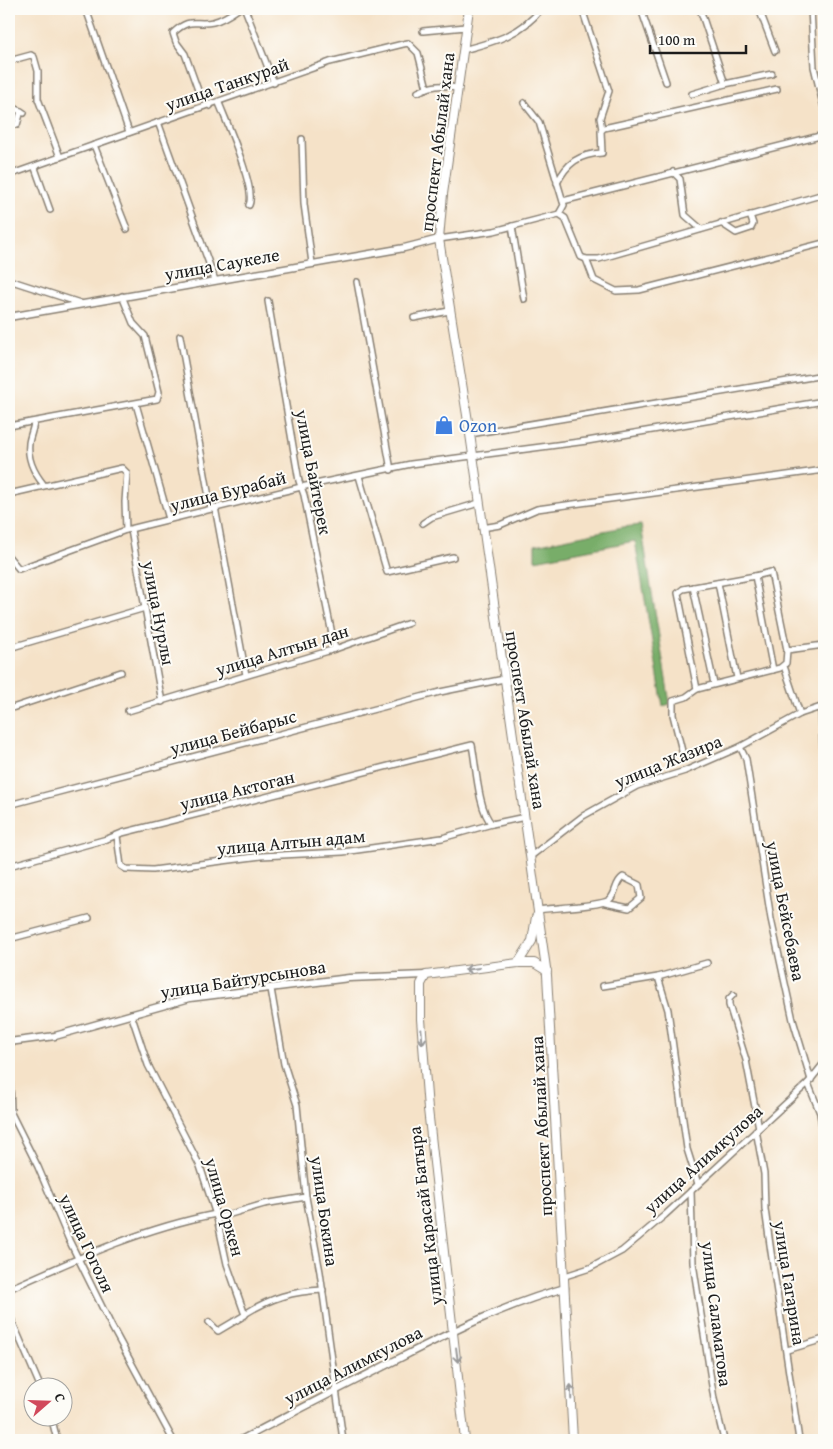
<svg xmlns="http://www.w3.org/2000/svg" width="833" height="1449" viewBox="0 0 833 1449" font-family="'Gentium Book Plus',serif">
	<style>
		.forest { fill: #78ad69; stroke: #4a6442 }
		.lines { fill: none; stroke-linecap: round; stroke-linejoin: round }
		.minor-casing { stroke: #887f72; stroke-width: 8 }
		.tertiary-casing { stroke: #887f72; stroke-width: 9 }
		.secondary-casing { stroke: #887f72; stroke-width: 10 }
		.minor { stroke: #fff; stroke-width: 5 }
		.tertiary { stroke: #fff; stroke-width: 6 }
		.secondary { stroke: #fff; stroke-width: 8 }
		.oneway { stroke: #999 }
		.labels { text-anchor: middle; dominant-baseline: central; stroke-width: 4; stroke-linejoin: round; paint-order: stroke }
		.street-label { font-size: 18px; fill: #1c1c1c; stroke: #fdfcf7 }
		.shop-label { font-size: 18px; fill: #366cbe; stroke: #fdfcf7; text-anchor: start }
	</style>
	<rect width="100%" height="100%" fill="#fdfcf7"/>
	<filter id="ink" filterUnits="userSpaceOnUse"><feTurbulence type="fractalNoise" baseFrequency=".02" numOctaves="2"/><feDisplacementMap in="SourceGraphic" scale="10" xChannelSelector="R" yChannelSelector="G"/><feConvolveMatrix kernelMatrix="1 2 1 2 8 2 1 2 1" color-interpolation-filters="sRGB"/></filter>
	<filter id="wash" filterUnits="userSpaceOnUse"><feTurbulence type="fractalNoise" baseFrequency=".0096" numOctaves="4" result="noise"/><feDisplacementMap in="SourceGraphic" scale="20" xChannelSelector="R" yChannelSelector="G"/><feGaussianBlur stdDeviation="1.12" result="paint"/><feColorMatrix in="noise" values="0 0 0 0 0 0 0 0 0 0 0 0 0 0 0 0 0 1.4 0 .05"/><feComposite in="paint" operator="in"/></filter>
	<g filter="url(#wash)">
		<rect width="100%" height="100%" fill="#f5e2c8"/>
		<path class="forest" d="M641 525 670 704 663 706 635 541 535 560V545L623 527Z"/>
	</g>
	<g filter="url(#ink)">
		<g class="lines">
			<g class="minor-casing">
				<g id="minor">
					<path d="M86 9 129 132"/>
					<path d="M245 9 274 83"/>
					<path d="M582 9 609 91 600 118 602 129"/>
					<path d="M641 9 666 82"/>
					<path d="M700 9 725 84 772 74"/>
					<path d="M759 9 775 51"/>
					<path d="M811 9 814 67 824 108"/>
					<path d="M423 31 466 27"/>
					<path d="M463 50C493 42 521 35 541 9"/>
					<path d="M9 61 31 55 34 57 38 71V99L60 157"/>
					<path d="M418 92C430 86 445 83 457 89"/>
					<path d="M692 94 725 84"/>
					<path d="M219 103C226 121 257 190 249 205"/>
					<path d="M9 105 24 113"/>
					<path d="M210 106 199 93 185 54 176 42 173 33C191 16 195 26 213 22 221 20 231 14 238 9"/>
					<path d="M158 122 215 280"/>
					<path d="M17 125 21 111"/>
					<path d="M302 139 304 204 312 263"/>
					<path d="M94 145 127 229"/>
					<path d="M37 166 35 168 50 210"/>
					<path d="M673 172 680 179 685 215 701 229"/>
					<path d="M9 175 330 62 403 44 408 43 418 53 427 88"/>
					<path d="M557 183C567 163 579 154 602 153L601 131 604 128 777 89"/>
					<path d="M563 201 824 135"/>
					<path d="M559 214 565 218 581 257 586 259H599L824 194"/>
					<path d="M721 223 736 233 751 228 753 224 750 215"/>
					<path d="M512 226 524 299"/>
					<path d="M439 239 494 231 559 214 564 205 539 122 524 103"/>
					<path d="M586 259 594 280 616 291 639 290 824 243"/>
					<path d="M9 280 80 303"/>
					<path d="M357 282 391 470"/>
					<path d="M268 301 299 481 304 495 335 649"/>
					<path d="M414 318 449 311"/>
					<path d="M180 336 211 508"/>
					<path d="M136 404 169 519"/>
					<path d="M34 423C33 430 30 436 29 443 27 459 34 473 44 485"/>
					<path d="M9 426 157 399 159 392 145 336 133 323 122 296"/>
					<path d="M470 434 824 375"/>
					<path d="M359 476 387 572 453 557"/>
					<path d="M9 494 122 468 127 473 125 502 126 530"/>
					<path d="M215 507 246 675"/>
					<path d="M423 523 432 517 479 503"/>
					<path d="M482 528 500 525 537 509 824 470"/>
					<path d="M131 530 162 702"/>
					<path d="M9 557 19 569 126 530 301 487 411 464 587 441 824 401"/>
					<path d="M755 576 771 572 787 650"/>
					<path d="M718 583 737 678"/>
					<path d="M693 587 714 684"/>
					<path d="M9 648 145 608"/>
					<path d="M784 666 800 714"/>
					<path d="M697 689 678 593 683 589 755 576 773 670"/>
					<path d="M821 707 824 771"/>
					<path d="M9 709 121 672"/>
					<path d="M128 711 335 649 409 623"/>
					<path d="M740 747 746 759 771 919 793 1020 811 1080"/>
					<path d="M683 755 673 715V701L686 697 697 689 780 668 786 663 787 650 824 645"/>
					<path d="M9 805 440 692 504 679"/>
					<path d="M117 836 121 866 126 869 153 870 261 856 343 852 442 838 492 824"/>
					<path d="M531 856 583 816 637 786 685 771 740 747 800 714 824 706"/>
					<path d="M9 866 107 839 122 833 472 745C476 764 478 811 492 824L525 817"/>
					<path d="M537 910C550 908 602 906 609 900 617 894 614 883 623 877L639 885 641 898 629 908 605 903"/>
					<path d="M9 939 89 918"/>
					<path d="M658 977 668 1010 687 1149 698 1184"/>
					<path d="M603 986 658 977 707 963"/>
					<path d="M271 989 284 1064 297 1105 306 1197 320 1272 343 1440"/>
					<path d="M733 995 729 999V1005L746 1060 759 1128"/>
					<path d="M131 1014 148 1065 200 1166 217 1218 227 1264 245 1315 218 1331 209 1322"/>
					<path d="M9 1048 11 1113 38 1167 69 1240 112 1327 173 1440"/>
					<path d="M808 1083 820 1113 824 1138"/>
					<path d="M756 1130 764 1174 765 1209 771 1252 799 1440"/>
					<path d="M691 1191 693 1263 714 1399 724 1440"/>
					<path d="M217 1218 264 1204 306 1197"/>
					<path d="M565 1276 590 1268 622 1251 665 1215 808 1083 824 1063"/>
					<path d="M9 1289C76 1259 143 1228 216 1214"/>
					<path d="M9 1314 40 1386"/>
					<path d="M245 1314C270 1298 293 1291 323 1290"/>
					<path d="M787 1350 824 1339"/>
					<path d="M51 1416 57 1440"/>
				</g>
			</g>
			<g class="tertiary-casing">
				<g id="tertiary">
					<path d="M9 317 404 248 439 239"/>
					<path d="M9 1042 55 1036 190 998 349 978 426 975"/>
					<path d="M241 1440C293 1412 347 1385 400 1358 453 1331 507 1304 565 1288"/>
				</g>
			</g>
			<g class="secondary-casing">
				<g id="secondary">
					<path d="M469 9 443 194 439 239 470 434 547 975 573 1440"/>
					<path d="M518 963 532 941 536 917"/>
					<path d="M465 1440 428 1109 421 1019V984L426 975 518 963H534L547 971"/>
				</g>
			</g>
			<use href="#minor" class="minor"/>
			<use href="#tertiary" class="tertiary"/>
			<use href="#secondary" class="secondary"/>
		</g>
		<defs><path id="oneway-shaft" d="M-6 0H5M1.5-3L5.5 0L1.5 3" fill="none" stroke-width="1.6" stroke-linecap="round" stroke-linejoin="round" transform="scale(1.25)"/></defs>
		<g class="oneway">
			<use href="#oneway-shaft" transform="translate(472 969) rotate(173)"/>
			<use href="#oneway-shaft" transform="translate(422 1037) rotate(85)"/>
			<use href="#oneway-shaft" transform="translate(457 1355) rotate(83)"/>
			<use href="#oneway-shaft" transform="translate(571 1392) rotate(-92)"/>
		</g>
	</g>
	<defs>
		<g id="shop-bare" transform="scale(1.5)"><path d="M-5-2.5h2.3a2.7 3.5 0 0 1 5.4 0H5L5.5 6h-11ZM-1.5-2.5h3a1.5 2.3 0 0 0-3 0Z" fill="#3f7fe0" stroke="#fdfcf7" stroke-width="2.5" paint-order="stroke"/></g>
	</defs>
	<g fill-rule="evenodd">
		<use href="#shop-bare" x="444" y="425"/>
	</g>
	<g class="labels">
		<g class="street-label">
			<text transform="translate(227 84) rotate(-19)">улица Танкурай</text>
			<text transform="translate(437 142) rotate(-83)">проспект Абылай хана</text>
			<text transform="translate(222 264) rotate(-10)">улица Саукеле</text>
			<text transform="translate(314 472) rotate(79)">улица Байтерек</text>
			<text transform="translate(228 491) rotate(-14)">улица Бурабай</text>
			<text transform="translate(159 613) rotate(79)">улица Нурлы</text>
			<text transform="translate(282 650) rotate(-17)">улица Алтын дан</text>
			<text transform="translate(526 720) rotate(81)">проспект Абылай хана</text>
			<text transform="translate(233 732) rotate(-15)">улица Бейбарыс</text>
			<text transform="translate(668 761) rotate(-22)">улица Жазира</text>
			<text transform="translate(237 790) rotate(-14)">улица Актоган</text>
			<text transform="translate(291 842) rotate(-5)">улица Алтын адам</text>
			<text transform="translate(786 911) rotate(79)">улица Бейсебаева</text>
			<text transform="translate(243 979) rotate(-9)">улица Байтурсынова</text>
			<text transform="translate(541 1126) rotate(-93)">проспект Абылай хана</text>
			<text transform="translate(703 1159) rotate(-42)">улица Алимкулова</text>
			<text transform="translate(225 1207) rotate(74)">улица Оркен</text>
			<text transform="translate(325 1211) rotate(82)">улица Бокина</text>
			<text transform="translate(425 1216) rotate(-97)">улица Карасай Батыра</text>
			<text transform="translate(87 1243) rotate(65)">улица Гоголя</text>
			<text transform="translate(790 1283) rotate(81)">улица Гагарина</text>
			<text transform="translate(717 1314) rotate(83)">улица Саламатова</text>
			<text transform="translate(353 1365) rotate(-27)">улица Алимкулова</text>
		</g>
		<g class="shop-label">
			<text x="459" y="425">Ozon</text>
		</g>
	</g>
	<rect width="833" height="1449" fill="none" stroke="#fdfcf7" stroke-width="30"/>
	<g transform="translate(48 1402) rotate(70)"><circle r="24" fill="#fdfcf7" stroke="#a3a29f"/>
	<path d="M0-4L9 19L0 12L-9 19Z" fill="#d1495b"/>
	<text y="-8" font-size="14" font-weight="bold" text-anchor="middle" fill="#1c1c1c">С</text>
	</g>
	<path d="M650 45v8h96v-8" fill="none" stroke="#1c1c1c" stroke-width="2.5"/>
	<text x="658" y="45" font-size="15" fill="#1c1c1c" stroke="#fdfcf7" stroke-width="4" paint-order="stroke">100 m</text>
</svg>
